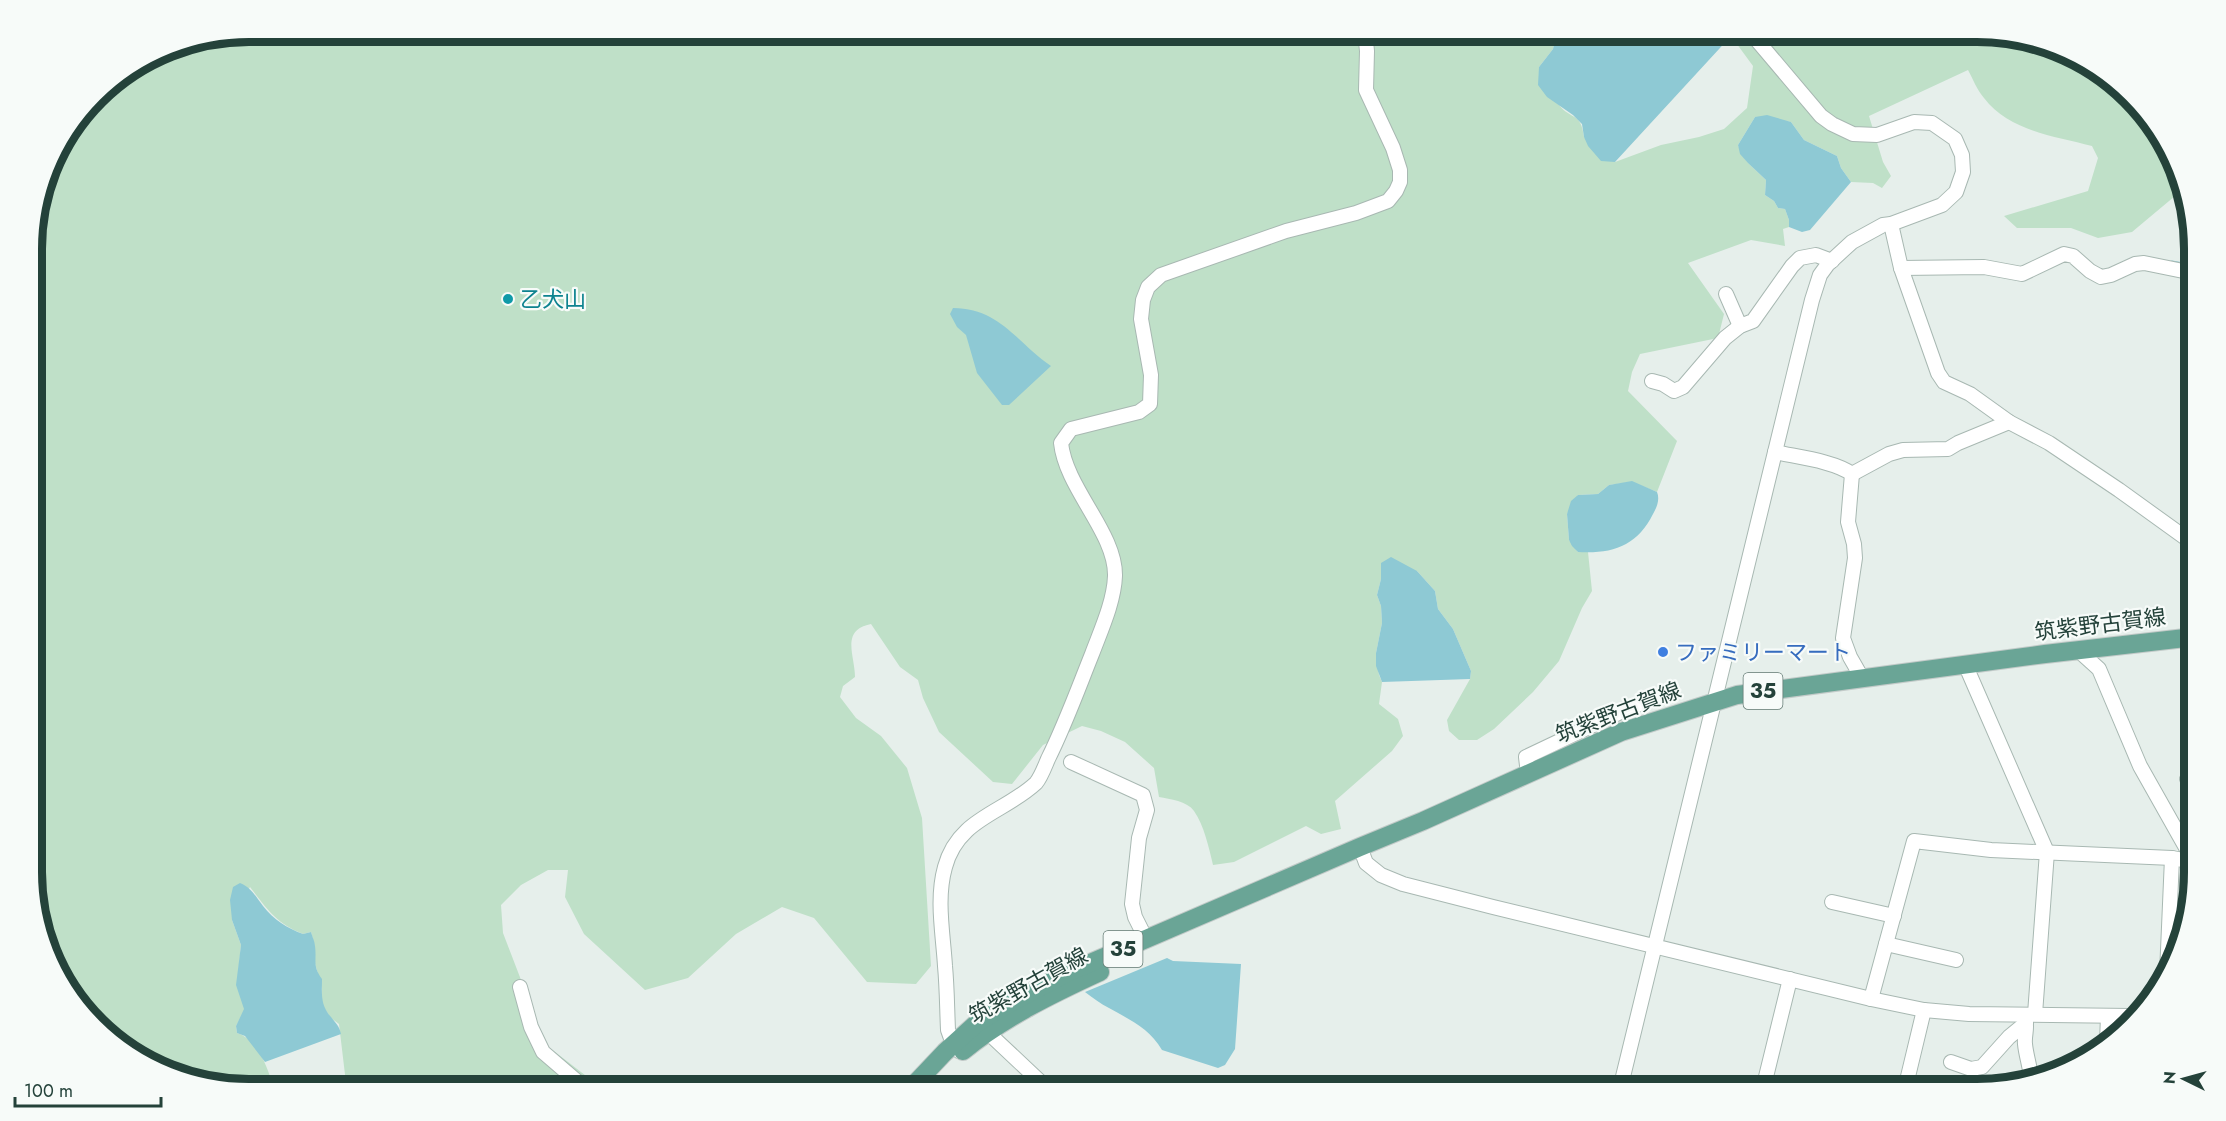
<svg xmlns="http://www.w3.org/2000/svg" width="2226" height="1121" viewBox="0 0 2226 1121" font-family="Jost,'Noto Sans JP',sans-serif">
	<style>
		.green { fill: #bfe0c8 }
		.water { fill: #8ec9d4 }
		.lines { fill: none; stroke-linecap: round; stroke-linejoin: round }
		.stream { stroke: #8ec9d4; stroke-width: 3 }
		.minor-casing { stroke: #a8b8b2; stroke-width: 16 }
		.major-casing { stroke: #c2cac8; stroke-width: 20 }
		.minor { stroke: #fff; stroke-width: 14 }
		.major { stroke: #6aa596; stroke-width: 18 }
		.culture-dot { fill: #0f9aa8; stroke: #f7fbf9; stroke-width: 2 }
		.shop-dot { fill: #3f7fe0; stroke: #f7fbf9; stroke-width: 2 }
		.labels { text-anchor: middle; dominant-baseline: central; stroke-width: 4.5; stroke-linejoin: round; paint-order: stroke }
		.shield { fill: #f7fbf9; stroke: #637a73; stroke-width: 1.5 }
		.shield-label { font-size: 21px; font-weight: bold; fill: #24423a }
		.culture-label { font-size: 22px; fill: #0d838f; stroke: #f7fbf9; text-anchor: start }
		.street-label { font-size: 22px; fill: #24423a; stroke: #f7fbf9 }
		.shop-label { font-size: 22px; fill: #366cbe; stroke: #f7fbf9; text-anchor: start }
		.rim { fill: none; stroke: #24423a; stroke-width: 8 }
	</style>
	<rect width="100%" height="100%" fill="#e6efeb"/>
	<path class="green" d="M249 32H1557L1553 49 1539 67C1545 79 1550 96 1559 105 1571 120 1581 112 1584 137L1615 162 1661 145 1699 137 1724 129 1747 108 1753 66 1731 36 1732 32H1977L2073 54 2158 128 2181 191 2132 232 2098 238 2071 228H2017L2004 216 2088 191 2098 158 2092 146C2054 136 2009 131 1984 98 1977 90 1973 79 1968 70L1869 116 1883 162 1891 176 1882 188 1873 183 1851 182 1841 168 1837 156 1804 140 1791 122 1755 117 1738 145C1742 160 1755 169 1766 180L1765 195 1774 201 1778 208 1785 209 1789 220V227L1783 229 1785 246 1751 240 1688 263 1724 314 1718 338 1640 354 1632 372 1628 391 1677 441 1657 492 1632 482 1609 485 1598 494 1578 495 1567 514 1569 540 1578 552H1588L1592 591 1582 608 1559 661 1533 692 1494 729 1477 740H1459L1449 731 1447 720 1470 679 1471 671 1453 629 1438 609 1435 591 1417 571 1381 579 1377 595 1381 606 1382 623 1376 653 1379 675 1382 682 1379 704 1398 719 1403 736 1392 751 1335 801 1341 829 1321 834 1306 826 1234 862 1213 865C1209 848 1204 825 1194 811 1187 801 1170 799 1159 797L1154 768 1125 742 1101 731 1082 726 1043 745 1012 784 993 782 939 732 923 698 918 680 900 667 871 624C840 630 855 656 855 677L843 686 840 697 856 718 881 736 907 768 922 818 931 966 916 984 867 982 814 918 782 907 736 934 688 978 645 990 584 934 565 897 568 870H548L521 885 501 905 503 933 546 1045 603 1089H350L346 1083 339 1024 331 1018 324 1008 321 998 322 988 314 960 315 947 311 932 303 934C276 923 267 909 250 887L232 920 241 945 237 985 245 1009 236 1026 237 1033C259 1040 268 1069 274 1089H249L153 1067 76 1004 33 900 32 235 54 153 105 86 166 48Z"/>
	<g class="water">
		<path d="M1557 32H1732L1731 36 1615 162 1601 161 1588 146 1584 137 1582 124 1573 115 1547 97 1538 85 1539 67 1553 49Z"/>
		<path d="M1767 115 1791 122 1804 140 1837 156 1841 168 1851 182 1810 230 1802 232 1789 227V220L1785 209 1778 208 1774 201 1765 195 1766 180 1748 163 1740 154 1738 145 1755 117Z"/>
		<path d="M953 308C1000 308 1017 343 1051 366L1009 405H1002L977 373 966 335 957 327 950 314Z"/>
		<path d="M1632 481 1657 492C1660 499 1657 507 1653 514 1637 546 1613 554 1578 552L1572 546 1569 540 1567 514 1571 501 1578 495 1598 494 1609 485Z"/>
		<path d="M1391 557 1417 571 1435 591 1438 609 1453 629 1471 671 1470 679 1382 682 1376 666V653L1382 623 1381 606 1377 595 1381 579V563Z"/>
		<path d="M240 883C252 888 255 896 263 906 274 920 287 928 303 934L311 932C312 936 315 942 315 946 317 961 312 965 322 979 322 993 320 1005 331 1017 336 1024 339 1025 341 1034L265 1062 245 1036 237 1033 236 1026 244 1009 236 985 241 945 232 920 230 900 233 887Z"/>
		<path d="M1167 958 1173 961 1241 964 1235 1049 1225 1065 1218 1068 1162 1050C1149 1028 1130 1020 1109 1008 1101 1004 1093 998 1085 992Z"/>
	</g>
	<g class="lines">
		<path class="stream" d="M2172 262 2189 265"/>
		<g class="minor-casing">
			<g id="minor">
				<path d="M1891 224 1901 268 1938 373 1944 382 1970 394 2009 422 2049 443 2119 490 2194 544"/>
				<path d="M1901 268 1984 267 2022 274 2064 254 2073 256 2090 271 2101 277 2111 275 2135 264 2144 263 2193 273"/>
				<path d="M1726 294 1740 326"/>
				<path d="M1652 381 1663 384 1674 391 1683 387 1725 338 1740 326 1753 321 1792 266 1800 258 1816 255 1832 261"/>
				<path d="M1775 452C1797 457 1834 461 1852 474L1848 522 1854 544 1855 558 1843 638 1850 657 1862 678"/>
				<path d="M1852 474 1889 454 1903 450 1948 449 1958 443 2009 422"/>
				<path d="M2078 650 2099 669 2140 766 2193 860 2194 859"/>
				<path d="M1965 664 2047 852 2035 1014"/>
				<path d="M1071 762 1143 795 1147 810 1139 838 1132 904 1135 917 1146 939"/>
				<path d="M1528 774 1526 757 1627 709 1655 698"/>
				<path d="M2187 779 2194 790"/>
				<path d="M1360 847 1366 863 1381 875 1403 884 1493 907 1871 999 1924 1010 1969 1014 2130 1016"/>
				<path d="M1832 902 1894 916"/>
				<path d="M1886 944 1956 960"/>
				<path d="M2167 973 2172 858"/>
				<path d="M520 987 531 1027 543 1052 586 1089"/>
				<path d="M1871 999 1914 841 1991 850 2172 858 2194 862"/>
				<path d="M2025 1019C2028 1028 2024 1035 2025 1044 2026 1055 2030 1066 2031 1078L2049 1077"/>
				<path d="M982 1027 1048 1089"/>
				<path d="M2107 1042 2108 1016"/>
				<path d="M959 1051 953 1044 948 1030C947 1008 947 987 945 966 943 933 936 899 945 867 958 818 1004 813 1036 783 1041 777 1045 766 1048 759 1065 725 1078 689 1092 654 1101 630 1114 602 1115 576 1116 533 1066 489 1061 443L1071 429 1139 412 1150 404 1151 375 1141 319 1143 300 1148 287 1161 275 1286 231 1356 213 1388 201 1396 191 1400 182V170L1393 148 1366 90 1367 51 1365 32"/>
				<path d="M1951 1062 1971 1069 1982 1067 2009 1037 2026 1023"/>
				<path d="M1620 1089 1812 300 1820 275 1828 264 1852 242 1883 225 1891 224 1942 205 1956 192 1963 172 1962 155 1955 139 1932 123 1914 122 1877 135 1853 134 1832 124 1821 116 1750 32"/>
				<path d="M1763 1089 1790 979"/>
				<path d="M1905 1089 1924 1010"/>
			</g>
		</g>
		<g class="major-casing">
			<g id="major">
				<path d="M963 1051C1005 1017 1052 994 1100 972"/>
				<path d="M910 1089 945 1052 977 1023 1005 1006 1067 973 1360 847 1423 821 1621 732 1737 695 2045 654 2194 637"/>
			</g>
		</g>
		<use href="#minor" class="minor"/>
		<use href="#major" class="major"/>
	</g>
	<circle class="culture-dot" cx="508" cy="299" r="6"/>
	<circle class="shop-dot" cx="1663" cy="652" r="6"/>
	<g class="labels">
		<g class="shield">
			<rect x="1743.5" y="673" width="39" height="36" rx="4.5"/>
			<rect x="1103.5" y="931" width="39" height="36" rx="4.5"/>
		</g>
		<g class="shield-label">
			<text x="1763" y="691">35</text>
			<text x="1123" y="949">35</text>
		</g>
		<g class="culture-label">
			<text x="520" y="299">乙犬山</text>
		</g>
		<g class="street-label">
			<text transform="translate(2100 624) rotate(-7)">筑紫野古賀線</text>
			<text transform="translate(1618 712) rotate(-21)">筑紫野古賀線</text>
			<text transform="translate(1028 985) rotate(-29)">筑紫野古賀線</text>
		</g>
		<g class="shop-label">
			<text x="1675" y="652">ファミリーマート</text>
		</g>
	</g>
	<path d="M0 0H2226V1121H0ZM249 42H1977A207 207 0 0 1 2184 249V872A207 207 0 0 1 1977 1079H249A207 207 0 0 1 42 872V249A207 207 0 0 1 249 42Z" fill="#f7fbf9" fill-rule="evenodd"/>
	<path class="rim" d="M249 42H1977A207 207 0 0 1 2184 249V872A207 207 0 0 1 1977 1079H249A207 207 0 0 1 42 872V249A207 207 0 0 1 249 42Z"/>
	<g transform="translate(2184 1079) rotate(275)" stroke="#f7fbf9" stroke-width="4.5" paint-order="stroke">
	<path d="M0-4.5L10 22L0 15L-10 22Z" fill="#24423a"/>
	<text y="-9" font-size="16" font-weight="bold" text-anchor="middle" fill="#24423a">N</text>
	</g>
	<path d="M15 1097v9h146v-9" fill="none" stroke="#24423a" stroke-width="3"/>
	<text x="24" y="1097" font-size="18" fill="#24423a" stroke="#f7fbf9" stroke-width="4.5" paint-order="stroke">100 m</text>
</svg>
